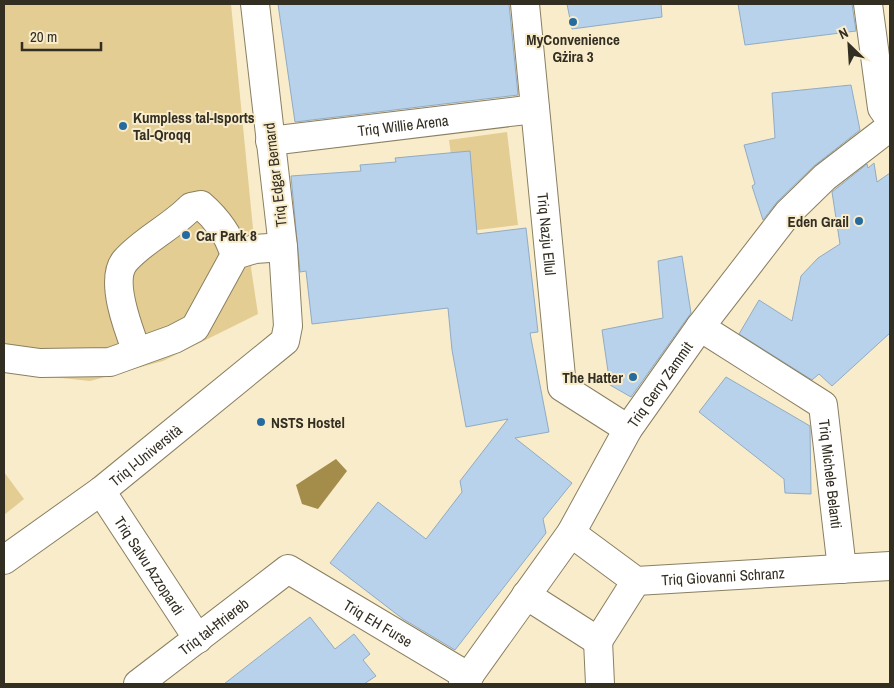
<svg xmlns="http://www.w3.org/2000/svg" width="894" height="688" viewBox="0 0 894 688" font-family="'Archivo Narrow',sans-serif">
	<style>
		.green { fill: #e3cd93 }
		.water { fill: #a48c4a }
		.building { fill: #b7d2ea; stroke: #91abc3 }
		.lines { fill: none; stroke-linecap: round; stroke-linejoin: round }
		.minor-casing { stroke: #8a7f61; stroke-width: 30 }
		.minor { stroke: #fff; stroke-width: 28 }
		.poi-dot { fill: #256ba0; stroke: #f8eccb; stroke-width: 2 }
		.labels { text-anchor: middle; dominant-baseline: central; stroke-width: 4; stroke-linejoin: round; paint-order: stroke }
		.poi-label { font-size: 15px; font-weight: bold; fill: #332e22; stroke: #f8eccb; text-anchor: start }
		.street-label { font-size: 15px; fill: #332e22; stroke: #f8eccb }
	</style>
	<rect width="100%" height="100%" fill="#f8eccb"/>
	<g class="green">
		<path d="M4 4H231L255 249 251 268 258 314 163 361 90 381 4 372Z"/>
		<path d="M507 132 518 225 461 232 449 140Z"/>
		<path d="M4 472 24 499 4 515Z"/>
	</g>
	<path class="water" d="M336 459 347 471 318 509 302 504 296 485Z"/>
	<g class="building">
		<path d="M278 4H509L518 95 295 122Z"/>
		<path d="M567 4H661L662 17 572 29Z"/>
		<path d="M738 4H852L856 31 745 45Z"/>
		<path d="M851 85 860 130 814 166 777 202 763 220 752 186 755 184 744 145 775 138 772 93Z"/>
		<path d="M470 151 477 234 526 228 538 332 530 333 549 432 515 438 572 483 543 519 546 533 455 650 403 619 330 563 378 502 426 539 462 492 460 481 508 419 466 427 452 350 448 308 312 324 306 271 300 272 291 176 361 171 360 165 396 162 395 158Z"/>
		<path d="M874 163 877 182 890 173V333L832 386 819 374 812 380 739 334 759 300 792 321 801 276 818 258 840 244 832 192 867 164 868 168Z"/>
		<path d="M682 256 691 313 631 397 610 385 602 330 663 318 658 261Z"/>
		<path d="M726 377 810 426 811 494 785 493 784 479 699 412Z"/>
		<path d="M310 617 335 649 354 634 370 654 363 660 376 676 364 684H224Z"/>
	</g>
	<g class="lines">
		<g class="minor-casing">
			<g id="minor">
				<path id="s1" d="M525 4 562 387 628 429"/>
				<path d="M868 4 882 108 890 119"/>
				<path id="s2" d="M270 141 535 109"/>
				<path id="s3" d="M700 327 823 405 842 569"/>
				<path d="M137 352C129 331 109 280 125 261 143 240 172 227 191 207L201 205C217 219 229 235 235 255"/>
				<path d="M4 358 40 363 110 362 174 339 195 328 235 255 255 249 283 247"/>
				<path id="s4" d="M101 491 198 639"/>
				<path id="s5" d="M571 533 636 581 890 566"/>
				<path id="s6" d="M4 560 101 491 285 341 288 326 283 247 255 4"/>
				<path d="M526 595 598 641"/>
				<path d="M598 641 636 581"/>
				<path d="M598 641 600 684"/>
				<path id="s7" d="M138 684 288 569 469 677"/>
				<path id="s8" d="M463 684 571 533 628 429 700 327 788 213 825 177 890 127"/>
			</g>
		</g>
		<use href="#minor" class="minor"/>
	</g>
	<g class="poi-dot">
		<circle cx="573" cy="22" r="5"/>
		<circle cx="123" cy="126" r="5"/>
		<circle cx="859" cy="221" r="5"/>
		<circle cx="186" cy="235" r="5"/>
		<circle cx="633" cy="377" r="5"/>
		<circle cx="261" cy="422" r="5"/>
	</g>
	<g class="labels">
		<g class="poi-label">
			<text x="573" y="39" text-anchor="middle">MyConvenience<tspan x="573" dy="17">Gżira 3</tspan></text>
			<text x="133" y="117">Kumpless tal-Isports<tspan x="133" dy="17">Tal-Qroqq</tspan></text>
			<text x="849" y="221" text-anchor="end">Eden Grail</text>
			<text x="196" y="235">Car Park 8</text>
			<text x="623" y="377" text-anchor="end">The Hatter</text>
			<text x="271" y="422">NSTS Hostel</text>
		</g>
		<g class="street-label">
			<text stroke="none"><textPath href="#s2" startOffset="134">Triq Willie Arena</textPath></text>
			<text transform="translate(275 175) rotate(-97)">Triq Edgar Bernard</text>
			<text stroke="none"><textPath href="#s1" startOffset="231">Triq Nazju Ellul</textPath></text>
			<text stroke="none"><textPath href="#s8" startOffset="359">Triq Gerry Zammit</textPath></text>
			<text stroke="none"><textPath href="#s6" startOffset="176">Triq l-Università</textPath></text>
			<text stroke="none"><textPath href="#s3" startOffset="215">Triq Michele Belanti</textPath></text>
			<text stroke="none"><textPath href="#s4" startOffset="89">Triq Salvu Azzopardi</textPath></text>
			<text stroke="none"><textPath href="#s5" startOffset="168">Triq Giovanni Schranz</textPath></text>
			<text stroke="none"><textPath href="#s7" startOffset="294">Triq EH Furse</textPath></text>
			<text stroke="none"><textPath href="#s7" startOffset="95">Triq tal-Ħriereb</textPath></text>
		</g>
	</g>
	<rect width="894" height="688" fill="none" stroke="#332e22" stroke-width="10"/>
	<g transform="translate(849 45) rotate(335)" stroke="#f8eccb" stroke-width="4" paint-order="stroke">
	<path d="M0-4L9 19L0 12L-9 19Z" fill="#332e22"/>
	<text y="-8" font-size="14" font-weight="bold" text-anchor="middle" fill="#332e22">N</text>
	</g>
	<path d="M22 42v8h79v-8" fill="none" stroke="#332e22" stroke-width="2.5"/>
	<text x="30" y="42" font-size="15" fill="#332e22" stroke="#f8eccb" stroke-width="4" paint-order="stroke">20 m</text>
</svg>
